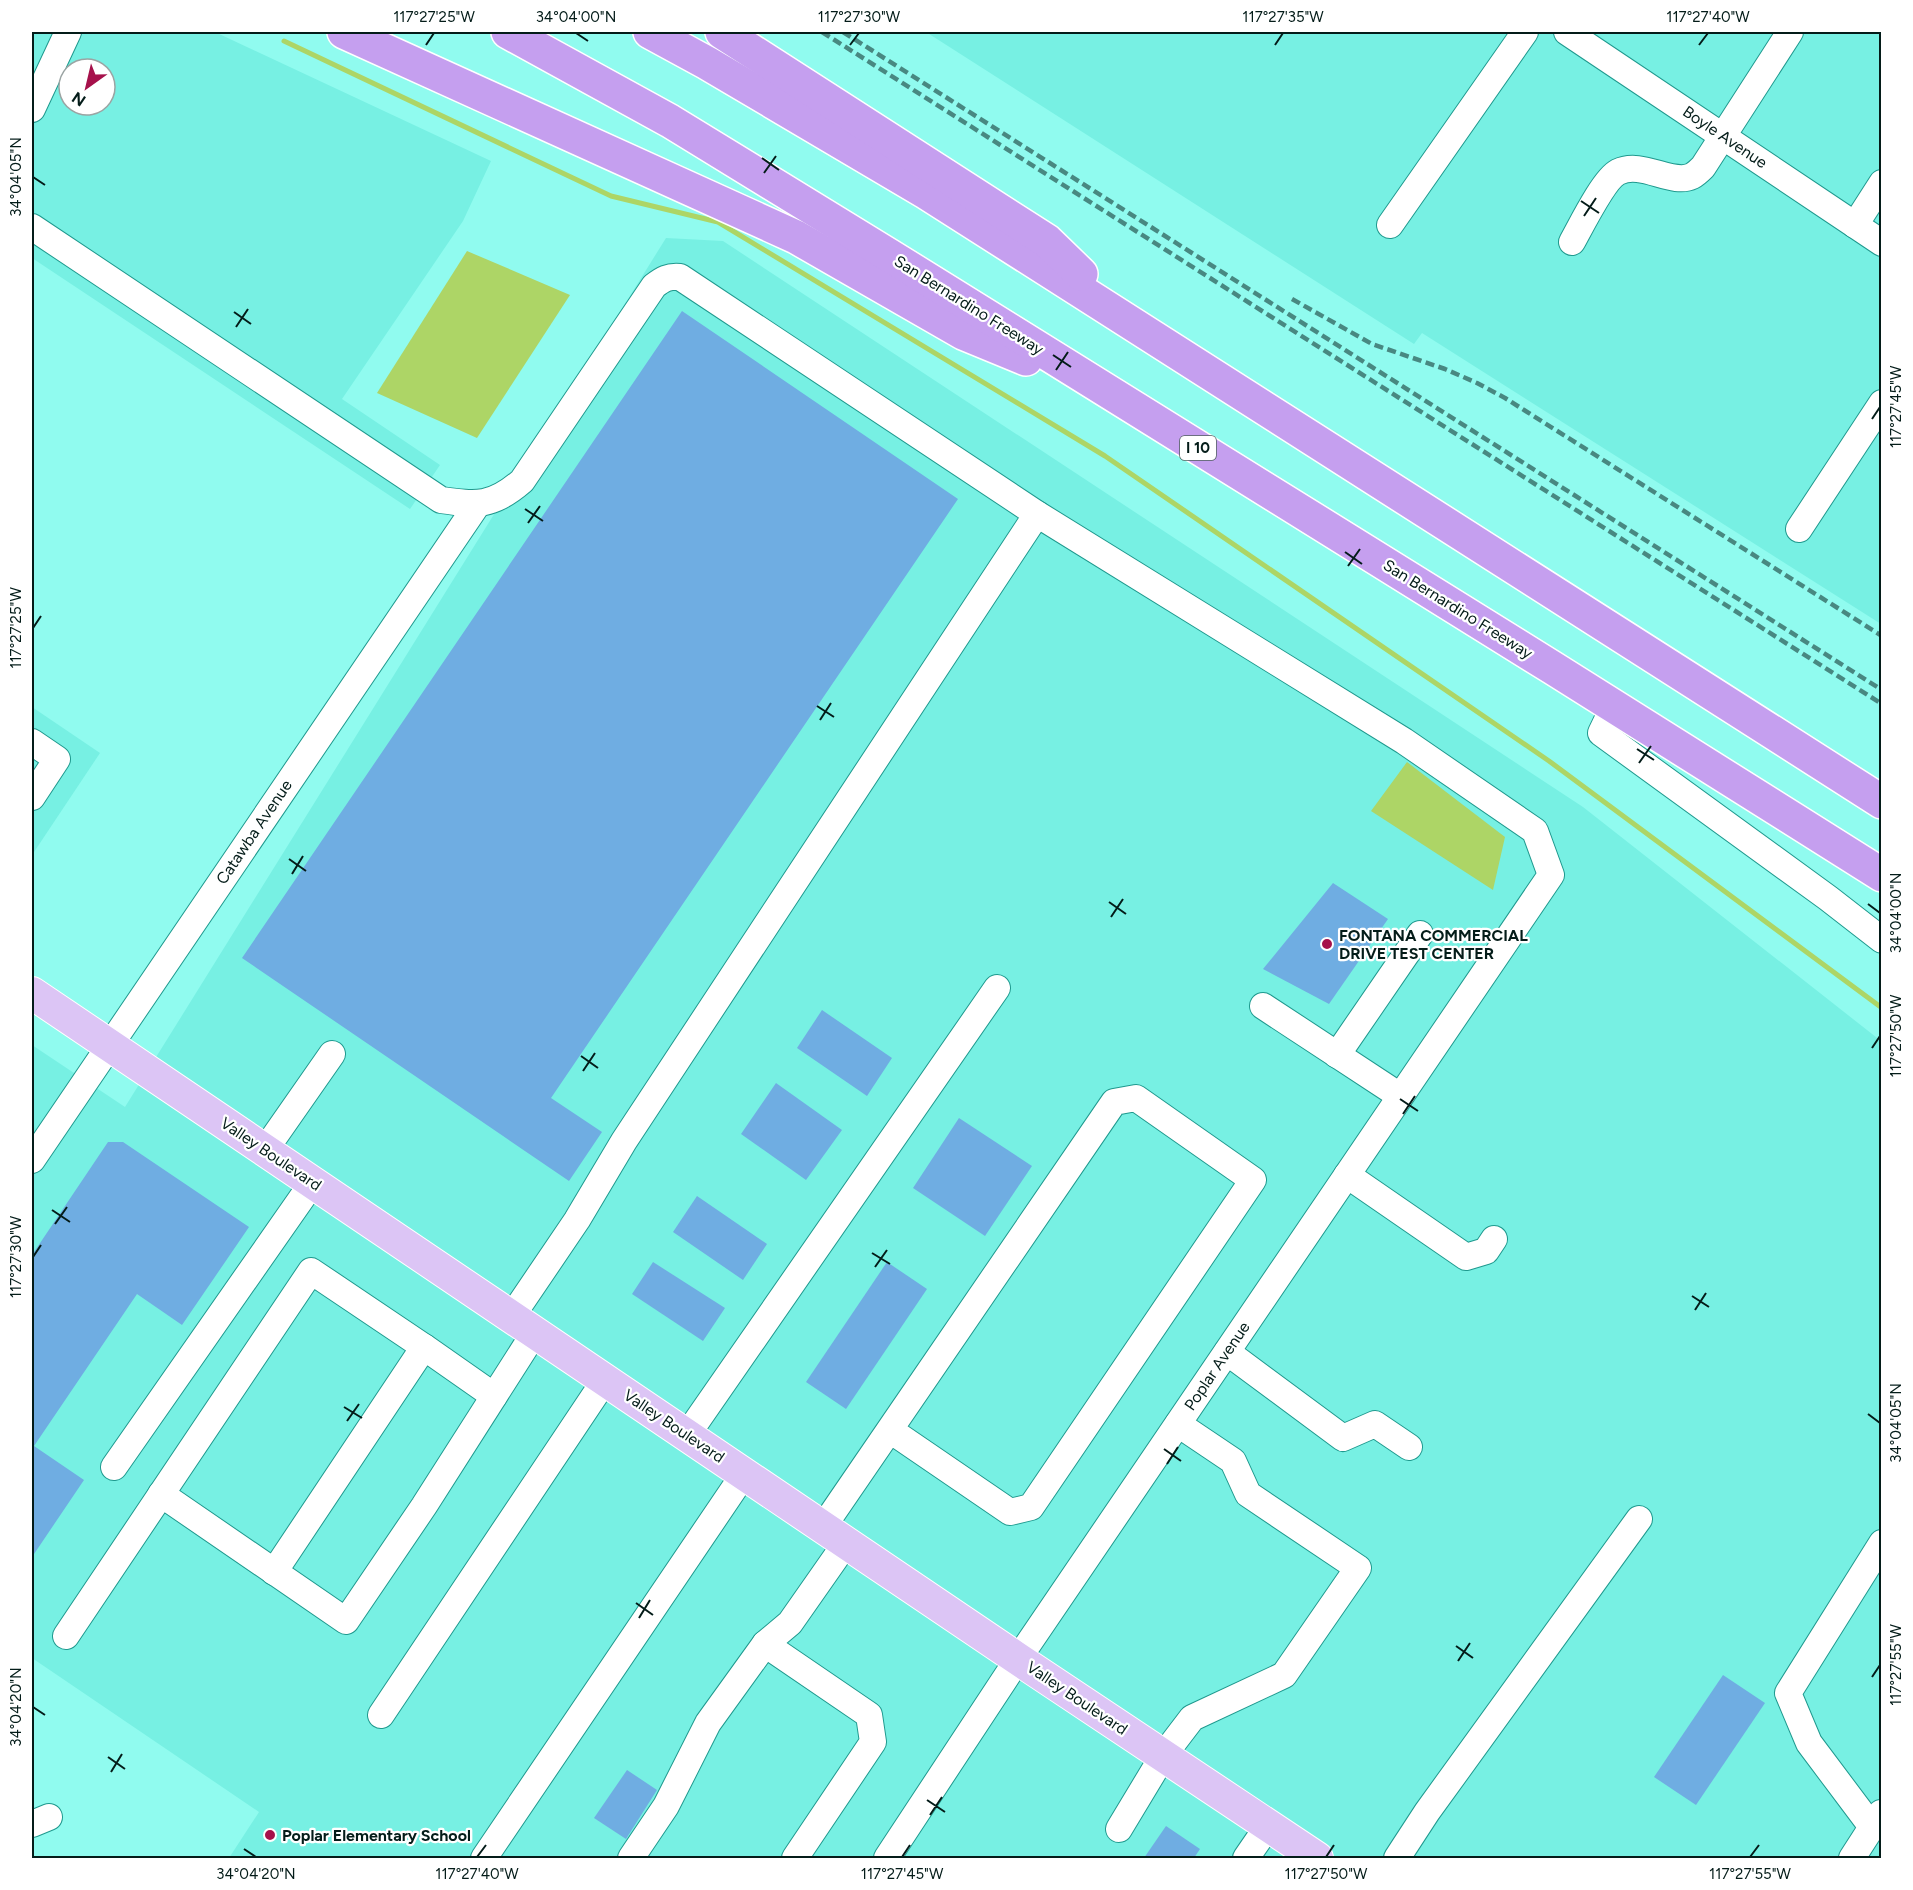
<svg xmlns="http://www.w3.org/2000/svg" width="1913" height="1890" viewBox="0 0 1913 1890" font-family="Figtree,sans-serif">
	<style>
		.built { fill: #77f0e3; fill-rule: evenodd }
		.water { fill: #add566 }
		.lines { fill: none; stroke-linecap: round; stroke-linejoin: round }
		.stream { stroke: #add566; stroke-width: 5 }
		.building { fill: #6fade2 }
		.minor-casing { stroke: #1f998e; stroke-width: 28 }
		.major-casing { stroke: #fff; stroke-width: 34 }
		.highway-casing { stroke: #fff; stroke-width: 36 }
		.minor { stroke: #fff; stroke-width: 26 }
		.major { stroke: #dcc5f5; stroke-width: 32 }
		.highway { stroke: #c59fef; stroke-width: 33 }
		.rail { stroke: #488881; stroke-width: 4.5; stroke-dasharray: 9 4.5; stroke-linecap: butt }
		.ticks { fill: none; stroke: #041c19; stroke-width: 2 }
		.poi-dot { fill: #a6114b; stroke: #fff; stroke-width: 2 }
		.labels { text-anchor: middle; dominant-baseline: central; stroke-width: 4.5; stroke-linejoin: round; paint-order: stroke }
		.shield { fill: #fff; stroke: #4f605e; stroke-width: 1.5 }
		.shield-label { font-size: 15px; font-weight: bold; fill: #041c19 }
		.street-label { font-size: 16px; fill: #041c19; stroke: #fff }
		.poi-label { font-size: 16px; font-weight: bold; fill: #041c19; stroke: #fff; text-anchor: start }
		.neatline { fill: none; stroke: #041c19; stroke-width: 2 }
		.ticks-label { font-size: 15px; text-anchor: middle; fill: #041c19 }
	</style>
	<rect width="100%" height="100%" fill="#90fbef"/>
	<g class="built">
		<path d="M32 32H215L491 161 463 221 342 399 440 465 410 509 32 258ZM69 69H105V105H69Z"/>
		<path d="M926 32H1881V624L1422 333 1414 344Z"/>
		<path d="M666 238 723 241 1583 807 1881 1041V1858H229L259 1812 32 1658V1045L125 1107Z"/>
		<path d="M32 707 100 753 32 855Z"/>
	</g>
	<g class="water">
		<path d="M467 251 570 295 477 438 377 393Z"/>
		<path d="M1407 762 1505 837 1493 890 1371 811Z"/>
	</g>
	<g class="lines">
		<path class="stream" d="M284 41 611 196 718 222 1105 456 1549 761 1882 1008"/>
	</g>
	<g class="building">
		<path d="M682 311 958 499 551 1098 602 1132 569 1181 242 958Z"/>
		<path d="M1333 883 1388 919 1329 1004 1263 969Z"/>
		<path d="M822 1010 892 1058 867 1096 797 1048Z"/>
		<path d="M776 1083 842 1130 806 1180 741 1134Z"/>
		<path d="M959 1118 1032 1166 985 1236 913 1188Z"/>
		<path d="M108 1142H123L249 1227 182 1325 137 1294 34 1446 84 1480 32 1557V1255Z"/>
		<path d="M697 1196 767 1244 743 1280 673 1232Z"/>
		<path d="M653 1262 725 1308 703 1341 632 1294Z"/>
		<path d="M887 1262 927 1289 846 1409 806 1382Z"/>
		<path d="M1723 1675 1765 1703 1696 1805 1654 1777Z"/>
		<path d="M627 1770 657 1790 626 1839 594 1818Z"/>
		<path d="M1166 1826 1200 1849 1194 1858H1144Z"/>
	</g>
	<g class="lines">
		<g class="minor-casing">
			<g id="minor">
				<path d="M1567 32 1882 243"/>
				<path d="M32 109 68 32"/>
				<path d="M1390 225 1525 32"/>
				<path d="M1855 225 1882 183"/>
				<path d="M32 227 441 500C477 505 492 507 522 481L654 286C663 279 668 276 680 277L1037 514 1404 741 1535 831 1551 875 1018 1659 887 1858"/>
				<path d="M1572 242C1581 226 1604 179 1618 172 1642 160 1672 186 1692 176 1696 174 1700 170 1703 167L1790 32"/>
				<path d="M1799 529 1882 403"/>
				<path d="M1614 706 1601 733 1828 898 1882 940"/>
				<path d="M32 742 57 759 32 797"/>
				<path d="M1263 1006 1400 1096"/>
				<path d="M1337 1055 1420 934"/>
				<path d="M265 1150 332 1054"/>
				<path d="M32 1160 477 505"/>
				<path d="M1347 1175 1466 1257 1486 1251 1494 1239"/>
				<path d="M512 1316 577 1220 624 1141 1037 514"/>
				<path d="M424 1347 494 1396"/>
				<path d="M1227 1352 1343 1438 1375 1424 1409 1447"/>
				<path d="M687 1435 997 988"/>
				<path d="M114 1467 313 1182"/>
				<path d="M161 1494 346 1621 424 1506 535 1332"/>
				<path d="M823 1527 1114 1102 1136 1098 1253 1180 1031 1507 1010 1512 890 1430"/>
				<path d="M66 1636 311 1271 424 1347 274 1572"/>
				<path d="M765 1644 869 1715 873 1742 795 1858"/>
				<path d="M381 1715 605 1380"/>
				<path d="M32 1824 49 1817"/>
				<path d="M1872 1827 1809 1743 1788 1693 1882 1543"/>
				<path d="M1119 1829 1163 1756 1192 1718 1284 1675 1358 1568 1248 1494 1233 1461 1178 1424"/>
				<path d="M484 1858 744 1474"/>
				<path d="M631 1858 666 1806 708 1723 765 1644 790 1623 846 1543"/>
				<path d="M1246 1858 1268 1826"/>
				<path d="M1397 1858 1427 1812 1639 1519"/>
				<path d="M1852 1858 1881 1813"/>
			</g>
		</g>
		<g class="major-casing">
			<path id="major" d="M32 993 1018 1659 1317 1858"/>
		</g>
		<g class="highway-casing">
			<g id="highway">
				<path d="M344 32 796 237 963 333 1026 359"/>
				<path d="M508 32 670 121 887 254 1553 668 1882 875"/>
				<path d="M650 32 707 63 927 193 1882 802"/>
				<path d="M722 32 1047 241 1081 274"/>
			</g>
		</g>
		<use href="#minor" class="minor"/>
		<use href="#major" class="major"/>
		<use href="#highway" class="highway"/>
		<g class="rail">
			<path d="M822 32 1882 704"/>
			<path d="M843 32 1882 690"/>
			<path d="M1292 299 1372 344 1445 369 1477 383 1505 398 1882 636"/>
		</g>
	</g>
	<path class="ticks" d="M576 33 588 41M426 45 434 33M850 45 859 33M1275 45 1283 33M1699 45 1708 33M762 158 779 170M764 173 776 156M33 177 45 185M1581 201 1599 213M1584 216 1596 198M234 312 251 324M236 327 248 309M1053 355 1071 367M1056 370 1068 352M1872 419 1880 407M525 509 543 521M528 523 540 506M1345 552 1362 564M1348 566 1360 549M33 628 41 616M817 706 834 717M820 720 831 703M1637 749 1654 760M1639 763 1651 746M289 859 306 871M292 874 303 856M1109 902 1126 914M1868 904 1880 913M1111 917 1123 899M1872 1048 1880 1036M581 1056 598 1068M583 1071 595 1053M1400 1099 1418 1111M1403 1114 1415 1096M52 1210 70 1222M55 1224 67 1207M872 1253 890 1264M33 1257 41 1245M875 1267 887 1250M1692 1296 1709 1307M1695 1310 1706 1293M344 1407 362 1418M1868 1414 1880 1423M347 1421 359 1404M1164 1449 1181 1461M1167 1464 1178 1447M636 1603 653 1615M639 1618 650 1600M1456 1646 1473 1658M1458 1661 1470 1643M1872 1677 1880 1665M33 1707 45 1715M108 1757 125 1769M111 1772 122 1754M927 1800 945 1812M930 1815 942 1797M244 1849 256 1857M477 1857 486 1845M902 1857 910 1845M1326 1857 1334 1845M1750 1857 1759 1845"/>
	<g class="poi-dot">
		<circle cx="1327" cy="944" r="6"/>
		<circle cx="270" cy="1835" r="6"/>
	</g>
	<g class="labels">
		<rect class="shield" x="1180" y="436" width="36" height="24" rx="4.5"/>
		<g class="shield-label">
			<text x="1198" y="448">I 10</text>
		</g>
		<g class="street-label">
			<text transform="translate(1725 137) rotate(34)">Boyle Avenue</text>
			<text transform="translate(969 305) rotate(32)">San Bernardino Freeway</text>
			<text transform="translate(1458 609) rotate(32)">San Bernardino Freeway</text>
			<text transform="translate(254 832) rotate(-56)">Catawba Avenue</text>
			<text transform="translate(271 1154) rotate(34)">Valley Boulevard</text>
			<text transform="translate(1217 1366) rotate(-56)">Poplar Avenue</text>
			<text transform="translate(674 1426) rotate(34)">Valley Boulevard</text>
			<text transform="translate(1077 1698) rotate(34)">Valley Boulevard</text>
		</g>
		<g class="poi-label">
			<text x="1339" y="935">FONTANA COMMERCIAL<tspan x="1339" dy="18">DRIVE TEST CENTER</tspan></text>
			<text x="282" y="1835">Poplar Elementary School</text>
		</g>
	</g>
	<rect width="1913" height="1890" fill="none" stroke="#ffffff" stroke-width="66"/>
	<g transform="translate(87 87) rotate(214)"><circle r="28" fill="#ffffff" stroke="#9ba4a3" stroke-width="1.5"/>
	<path d="M0-4.5L10 22L0 15L-10 22Z" fill="#a6114b"/>
	<text y="-9" font-size="16" font-weight="bold" text-anchor="middle" fill="#041c19">N</text>
	</g>
	<rect x="33" y="33" width="1847" height="1824" class="neatline"/>
	<g class="ticks-label">
		<text x="434" y="22">117°27'25"W</text>
		<text x="576" y="22">34°04'00"N</text>
		<text x="859" y="22">117°27'30"W</text>
		<text x="1283" y="22">117°27'35"W</text>
		<text x="1708" y="22">117°27'40"W</text>
		<text transform="translate(16 177) rotate(-90)" y="5">34°04'05"N</text>
		<text transform="translate(1896 407) rotate(-90)" y="5">117°27'45"W</text>
		<text transform="translate(16 628) rotate(-90)" y="5">117°27'25"W</text>
		<text transform="translate(1896 913) rotate(-90)" y="5">34°04'00"N</text>
		<text transform="translate(1896 1036) rotate(-90)" y="5">117°27'50"W</text>
		<text transform="translate(16 1257) rotate(-90)" y="5">117°27'30"W</text>
		<text transform="translate(1896 1423) rotate(-90)" y="5">34°04'05"N</text>
		<text transform="translate(1896 1665) rotate(-90)" y="5">117°27'55"W</text>
		<text transform="translate(16 1707) rotate(-90)" y="5">34°04'20"N</text>
		<text x="256" y="1879">34°04'20"N</text>
		<text x="477" y="1879">117°27'40"W</text>
		<text x="902" y="1879">117°27'45"W</text>
		<text x="1326" y="1879">117°27'50"W</text>
		<text x="1750" y="1879">117°27'55"W</text>
	</g>
</svg>
